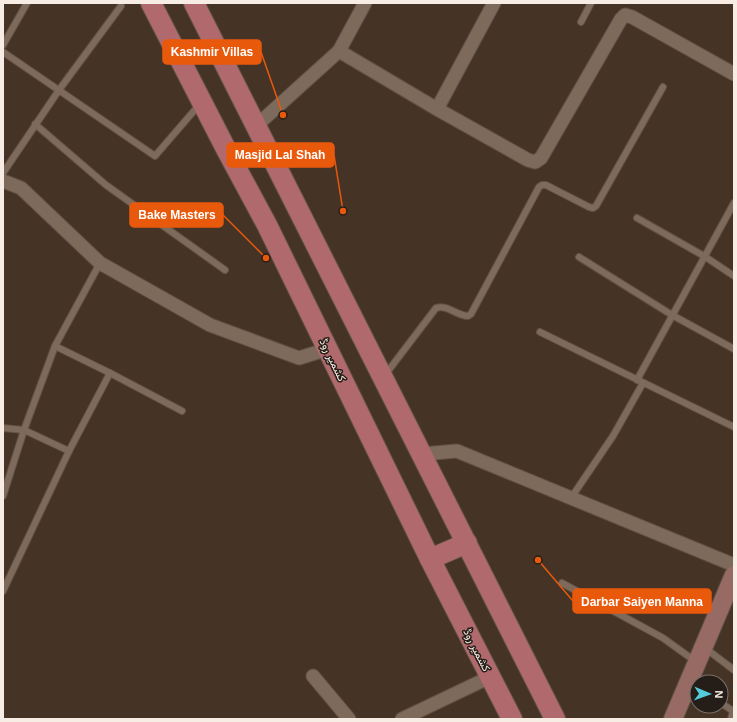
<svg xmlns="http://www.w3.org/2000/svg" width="737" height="722" viewBox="0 0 737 722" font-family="Arial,Vazirmatn,sans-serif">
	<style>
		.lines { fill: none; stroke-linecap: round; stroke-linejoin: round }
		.lane-casing { stroke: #605146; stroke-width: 8 }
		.street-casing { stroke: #605146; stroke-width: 15 }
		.secondary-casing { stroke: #605146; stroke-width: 20 }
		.primary-casing { stroke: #605146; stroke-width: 22 }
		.lane { stroke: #7e6a5b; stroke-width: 6 }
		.street { stroke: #7e6a5b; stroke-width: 13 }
		.secondary { stroke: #976a64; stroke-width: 18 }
		.primary { stroke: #b06a6d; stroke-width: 20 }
		.labels { text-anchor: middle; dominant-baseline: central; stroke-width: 3; stroke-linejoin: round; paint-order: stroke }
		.street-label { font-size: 11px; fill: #f8ede5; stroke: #251d17 }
		.leader { fill: none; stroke: #e8590c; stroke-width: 1.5 }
		.callout-dot { fill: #e8590c; stroke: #251d17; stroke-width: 1.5 }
		.callout { fill: #e8590c; stroke: #e8590c; stroke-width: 1.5 }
		.callout-label { font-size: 12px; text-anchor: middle; font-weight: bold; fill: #fff }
	</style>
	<rect width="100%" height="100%" fill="#453326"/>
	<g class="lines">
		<g class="lane-casing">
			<g id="lane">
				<path d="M581 22 591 3"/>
				<path d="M3 45 27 3"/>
				<path d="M3 52 155 156 199 105"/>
				<path d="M35 124 106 185 225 270"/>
				<path d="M3 173 59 90 121 6"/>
				<path d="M637 218 704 256 734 276"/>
				<path d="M579 257 672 315 734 349"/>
				<path d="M540 332 734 427"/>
				<path d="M55 346 110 373 182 411"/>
				<path d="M385 375 436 308C447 304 457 316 468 316L471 314 539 187 542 185H546L589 207 593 208 596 206 663 87"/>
				<path d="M637 380 734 203"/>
				<path d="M3 428 24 430 69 451"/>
				<path d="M3 496 24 430 55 346 100 263"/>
				<path d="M571 498 613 436 643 383"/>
				<path d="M562 583 663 638 695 661"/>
				<path d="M3 591 69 451 110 373"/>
				<path d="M705 648 734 670"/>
				<path d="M721 703 733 711 731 719"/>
			</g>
		</g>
		<g class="street-casing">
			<g id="street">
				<path d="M339 51 437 109 528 160 535 162 541 158 621 19 625 15 632 17 734 74"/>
				<path d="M437 109 494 3"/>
				<path d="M256 126 339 51 365 3"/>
				<path d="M3 181 21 188 100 263 210 325 299 358 328 349"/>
				<path d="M422 454 457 451 734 565"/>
				<path d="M313 676 349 719"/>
				<path d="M402 719 490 677"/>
			</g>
		</g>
		<g class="secondary-casing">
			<path id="secondary" d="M673 719 734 575"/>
		</g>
		<g class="primary-casing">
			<g id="primary">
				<path d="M151 3 226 149 267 225 430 559 512 719"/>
				<path d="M194 3 555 719"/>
				<path d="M430 559 467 543"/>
			</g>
		</g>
		<use href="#lane" class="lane"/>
		<use href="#street" class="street"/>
		<use href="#secondary" class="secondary"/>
		<use href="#primary" class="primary"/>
	</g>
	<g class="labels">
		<g class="street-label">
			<text transform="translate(333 360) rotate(64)">کشمیر روڈ</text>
			<text transform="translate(477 650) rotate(63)">کشمیر روڈ</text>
		</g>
	</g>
	<path class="leader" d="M283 115L261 52M343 211L334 155M266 258L223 215M538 560L573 601"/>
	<g class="callout-dot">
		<circle cx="283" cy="115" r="4"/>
		<circle cx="343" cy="211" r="4"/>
		<circle cx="266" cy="258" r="4"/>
		<circle cx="538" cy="560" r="4"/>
	</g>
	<g class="callout">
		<rect x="163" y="40" width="98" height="24" rx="4"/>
		<rect x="227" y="143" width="107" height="24" rx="4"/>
		<rect x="130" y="203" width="93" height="24" rx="4"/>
		<rect x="573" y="589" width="138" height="24" rx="4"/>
	</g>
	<g class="callout-label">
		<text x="212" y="56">Kashmir Villas</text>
		<text x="280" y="159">Masjid Lal Shah</text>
		<text x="177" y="219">Bake Masters</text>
		<text x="642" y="606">Darbar Saiyen Manna</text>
	</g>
	<rect width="737" height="722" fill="none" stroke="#f8ede5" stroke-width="8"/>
	<g transform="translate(709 694) rotate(92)"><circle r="19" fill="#251d17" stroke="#797069"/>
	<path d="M0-3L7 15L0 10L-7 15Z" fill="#53cbdb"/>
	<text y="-6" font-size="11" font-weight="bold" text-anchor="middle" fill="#f8ede5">N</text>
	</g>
</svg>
